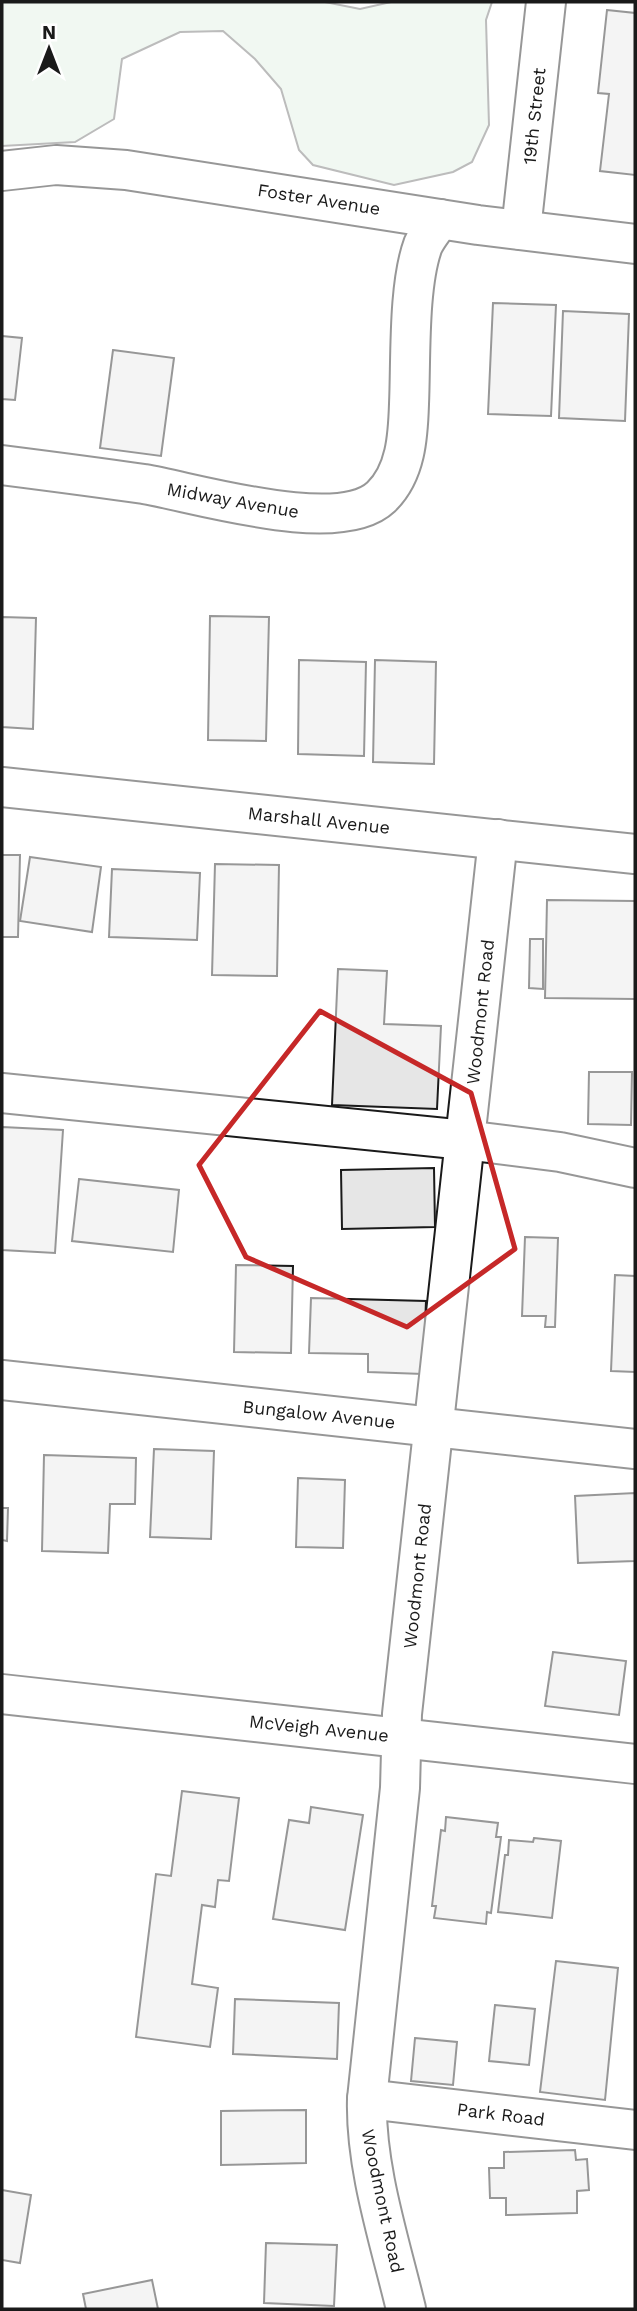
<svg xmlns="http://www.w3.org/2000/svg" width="637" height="2311" viewBox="0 0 637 2311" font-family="'Work Sans',sans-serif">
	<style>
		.green { fill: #e0efe3; stroke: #6a6a6a; stroke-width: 2 }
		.building { fill: #e6e6e6; stroke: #1a1a1a; stroke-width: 2 }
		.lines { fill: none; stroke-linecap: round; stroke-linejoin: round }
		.minor-casing { stroke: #1a1a1a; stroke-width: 42 }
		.minor { stroke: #fff; stroke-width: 38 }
		.marked { fill: none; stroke: #c62828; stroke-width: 5; stroke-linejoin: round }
		.labels { text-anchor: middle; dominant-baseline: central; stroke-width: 5; stroke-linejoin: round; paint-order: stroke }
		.street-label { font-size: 18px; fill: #1a1a1a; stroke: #fff }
	</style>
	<rect width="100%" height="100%" fill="#fff"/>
	<path class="green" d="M2 2H325L360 9 391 2H492L486 20 489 125 472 162 453 172 394 185 313 165 299 150 281 89 255 59 223 31 180 32 122 59 114 119 75 142 2 146Z"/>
	<g class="building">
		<path d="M607 10 635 13V175L600 171 609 94 598 93Z"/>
		<path d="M493 303 556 305 551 416 488 414Z"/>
		<path d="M563 311 629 314 625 421 559 418Z"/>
		<path d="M2 336 22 338 15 400 2 399Z"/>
		<path d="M113 350 174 358 161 456 100 448Z"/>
		<path d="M210 616 269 617 266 741 208 740Z"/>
		<path d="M2 617 36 618 33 729 2 727Z"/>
		<path d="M299 660 366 662 364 756 298 754Z"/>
		<path d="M375 660 436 662 434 764 373 762Z"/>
		<path d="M2 855H20L18 937H2Z"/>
		<path d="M30 857 101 867 92 932 20 921Z"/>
		<path d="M215 864 279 865 277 976 212 975Z"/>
		<path d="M112 869 200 873 197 940 109 937Z"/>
		<path d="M547 900 635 901V999L545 998Z"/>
		<path d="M530 939H543V989L529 988Z"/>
		<path d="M338 969 387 971 384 1024 441 1026 437 1109 332 1105Z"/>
		<path d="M589 1072H632L631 1125 588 1124Z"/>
		<path d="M2 1127 63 1130 55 1253 2 1250Z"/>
		<path d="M434 1168 435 1227 342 1229 341 1170Z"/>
		<path d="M79 1179 179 1190 173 1252 72 1241Z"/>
		<path d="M525 1237 558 1238 555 1327H545L546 1316H522Z"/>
		<path d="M236 1265 293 1266 291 1353 234 1352Z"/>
		<path d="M615 1275 635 1276V1372L611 1371Z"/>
		<path d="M311 1298 426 1301 423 1374 368 1372V1354L309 1353Z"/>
		<path d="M154 1449 214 1451 211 1539 150 1537Z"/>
		<path d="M44 1455 136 1458 135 1504H110L108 1553 42 1551Z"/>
		<path d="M298 1478 345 1480 343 1548 296 1547Z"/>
		<path d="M635 1493V1561L578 1563 575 1496Z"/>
		<path d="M2 1508H8L7 1541 2 1540Z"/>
		<path d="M553 1652 626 1661 619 1715 545 1706Z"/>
		<path d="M182 1791 239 1798 229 1881 218 1880 215 1907 202 1905 192 1984 218 1988 210 2047 136 2037 156 1874 171 1876Z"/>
		<path d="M311 1807 363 1815 345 1930 273 1919 289 1820 309 1823Z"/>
		<path d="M446 1817 498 1823 496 1837H501L491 1913 487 1912 486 1924 434 1918 436 1906H432L441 1830 445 1831Z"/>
		<path d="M534 1838 561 1841 552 1918 498 1912 505 1855H508L509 1840 533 1842Z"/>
		<path d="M556 1961 618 1968 605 2100 540 2092Z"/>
		<path d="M235 1999 339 2003 337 2059 233 2054Z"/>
		<path d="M495 2005 535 2009 529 2065 489 2061Z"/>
		<path d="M415 2038 457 2042 453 2085 411 2081Z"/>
		<path d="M306 2110V2163L221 2165V2111Z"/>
		<path d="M575 2150 576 2160 587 2159 589 2190 577 2191V2213L506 2215V2198H490L489 2168H504V2152Z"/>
		<path d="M2 2190 31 2195 20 2263 2 2260Z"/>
		<path d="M266 2243 337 2245 334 2306 264 2303Z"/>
		<path d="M152 2280 158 2309H86L83 2294Z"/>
	</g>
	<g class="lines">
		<g class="minor-casing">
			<g id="minor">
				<path d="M2 171 56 165 126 170 478 225 635 244"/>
				<path d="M521 230 546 2"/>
				<path d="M2 465C49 471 96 477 144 484 197 493 339 537 381 497 406 473 408 436 409 404 411 359 408 286 423 245 427 236 435 227 440 219"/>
				<path d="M2 787 635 854"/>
				<path d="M2 1093 465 1140 560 1152 635 1168"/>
				<path d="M2 1380 635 1449"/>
				<path d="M2 1694 635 1764"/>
				<path d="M367 2099 635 2130"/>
				<path d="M406 2309C390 2242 365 2167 367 2099L400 1788 402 1714 498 839"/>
			</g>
		</g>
		<use href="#minor" class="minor"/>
	</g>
	<path d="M0 0H637V2311H0ZM320 1011 471 1093 515 1249 407 1327 246 1257 199 1165Z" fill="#fff" fill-opacity=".55" fill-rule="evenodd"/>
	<path class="marked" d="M320 1011 471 1093 515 1249 407 1327 246 1257 199 1165Z"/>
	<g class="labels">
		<g class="street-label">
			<text transform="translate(534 116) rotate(-84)">19th Street</text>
			<text transform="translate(319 199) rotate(9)">Foster Avenue</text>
			<text transform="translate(233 500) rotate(10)">Midway Avenue</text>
			<text transform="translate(319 820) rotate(6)">Marshall Avenue</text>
			<text transform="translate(480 1012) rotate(-84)">Woodmont Road</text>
			<text transform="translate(319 1414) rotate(6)">Bungalow Avenue</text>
			<text transform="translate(417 1576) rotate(-84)">Woodmont Road</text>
			<text transform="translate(319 1728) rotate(6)">McVeigh Avenue</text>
			<text transform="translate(501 2114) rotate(7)">Park Road</text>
			<text transform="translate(383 2201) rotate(78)">Woodmont Road</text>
		</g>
	</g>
	<rect width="637" height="2311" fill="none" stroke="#1a1a1a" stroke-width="7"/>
	<g transform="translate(49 49)" stroke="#ffffff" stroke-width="5" paint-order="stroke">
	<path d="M0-5L12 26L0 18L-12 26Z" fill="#1a1a1a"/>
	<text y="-10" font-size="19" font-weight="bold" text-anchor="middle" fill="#1a1a1a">N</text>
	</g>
</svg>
